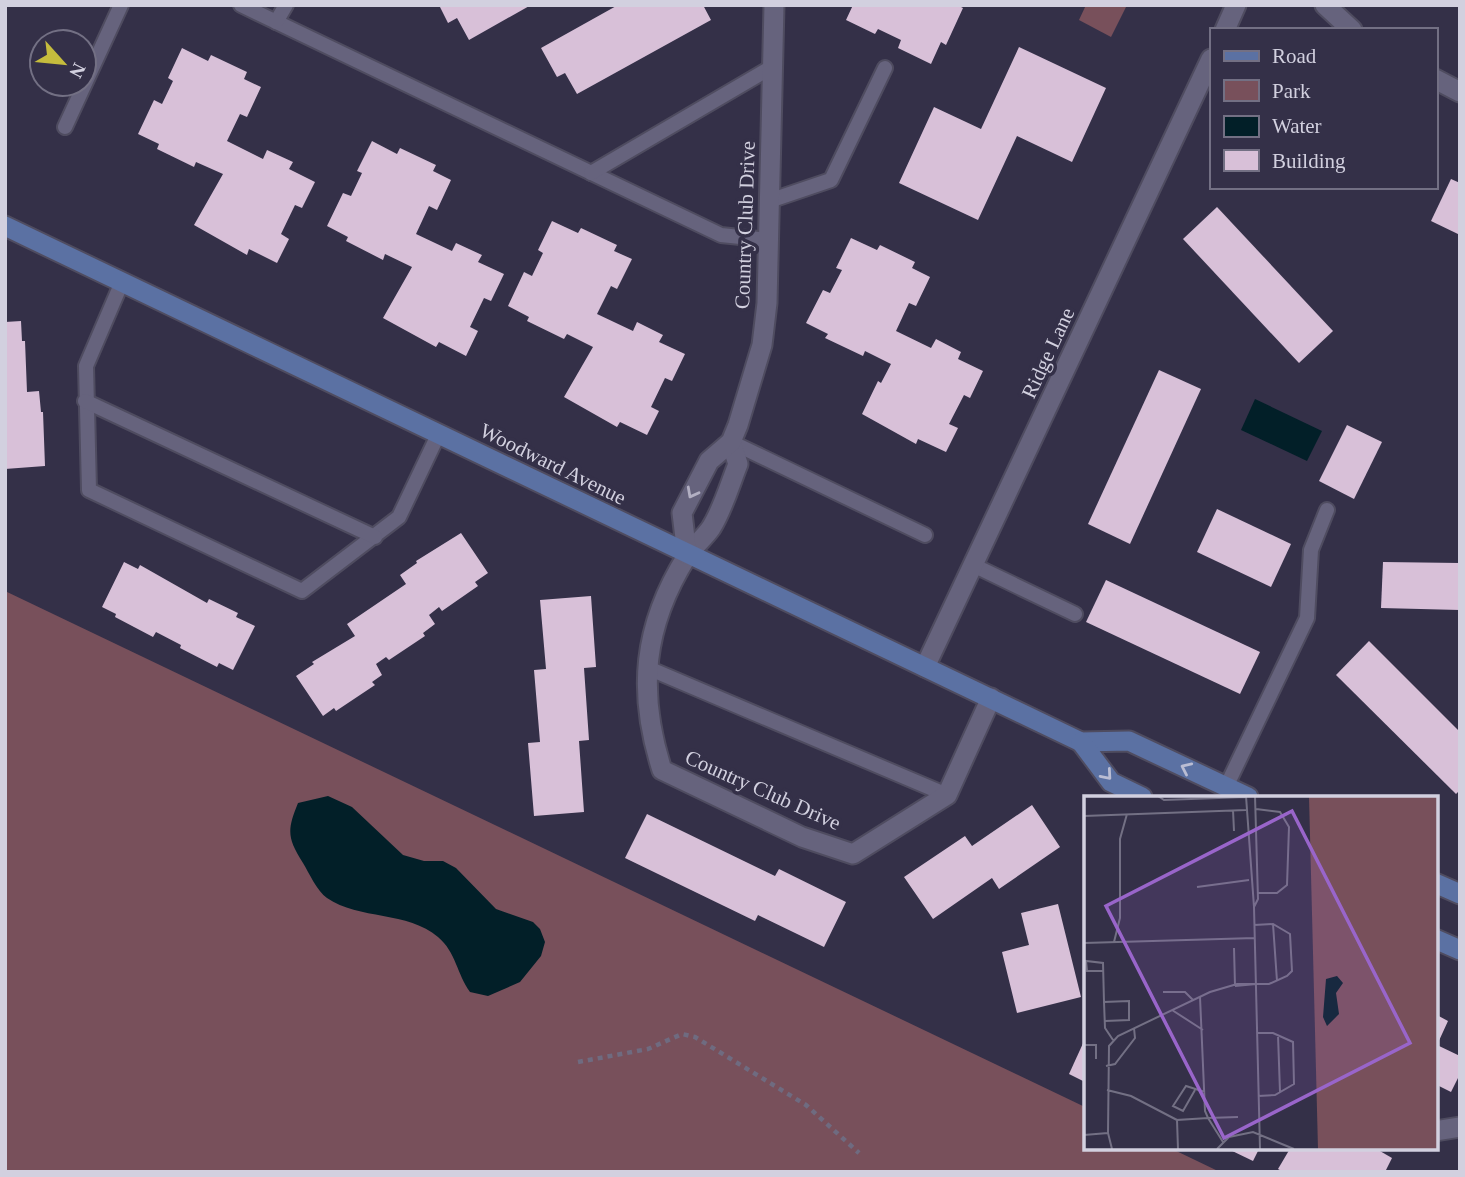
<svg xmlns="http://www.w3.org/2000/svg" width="1465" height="1177" viewBox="0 0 1465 1177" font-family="'Times New Roman',serif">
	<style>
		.green { fill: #78505b }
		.water { fill: #021f28 }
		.building { fill: #d8c0d8 }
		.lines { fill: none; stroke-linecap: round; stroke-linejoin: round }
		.service-casing { stroke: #4f4c60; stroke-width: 18 }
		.minor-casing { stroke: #4f4c60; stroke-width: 23 }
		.secondary-casing { stroke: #4f4c60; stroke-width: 23 }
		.path { stroke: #6f6b80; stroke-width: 4.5; stroke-dasharray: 5 5; stroke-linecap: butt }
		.service { stroke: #66637d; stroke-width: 14 }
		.minor { stroke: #66637d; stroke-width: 19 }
		.secondary { stroke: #5b71a3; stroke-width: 19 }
		.oneway { stroke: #b2afc2 }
		.oneway2 { stroke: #babdd3 }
		.labels { text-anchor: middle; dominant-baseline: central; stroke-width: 7; stroke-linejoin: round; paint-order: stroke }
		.street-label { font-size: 21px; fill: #d2d0df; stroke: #343048 }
		.inset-road { fill: none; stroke: #737084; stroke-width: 2 }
		.view { fill: #9965ca; fill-opacity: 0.15; stroke: #9965ca; stroke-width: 3.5 }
		.inset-edge { fill: none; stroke: #d2d0df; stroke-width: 3.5 }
	</style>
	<rect width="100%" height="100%" fill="#343048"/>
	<g class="green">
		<path d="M1086 5H1127L1111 37 1079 20Z"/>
		<path d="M5 591 1085 1107V1147H1168L1220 1172H5Z"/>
	</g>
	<g class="water">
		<path d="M1255 399 1322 431 1307 461 1241 430Z"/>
		<path d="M328 796 352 807 403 855 424 861H443L456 868 496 909 533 922 540 929 545 942 541 956 520 982 488 996 470 992C457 974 456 952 438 937 408 911 359 920 327 898 317 891 309 873 303 863 287 838 287 830 298 803Z"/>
	</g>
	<g class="building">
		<path d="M439 5H531L469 40 457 18 448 23Z"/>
		<path d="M618 5H703L711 20 577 94 565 73 557 77 541 48Z"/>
		<path d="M853 5H957L963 8 946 45 941 42 931 64 898 48 901 40 878 29 875 34 846 20Z"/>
		<path d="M1019 47 1106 88 1072 162 1017 136 978 220 899 183 934 107 981 129Z"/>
		<path d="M182 48 208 61 211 55 247 72 244 79 261 87 247 117 240 114 227 141 263 159 267 150 293 162 289 169 315 182 302 208 295 205 281 234 289 239 277 263 249 249 247 255 194 225 223 174 196 162 194 167 157 149 159 144 138 134 154 100 162 104 173 81 168 78Z"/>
		<path d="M372 141 397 154 400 148 436 165 433 171 451 180 437 210 429 206 416 234 452 251 456 243 482 255 478 262 504 274 491 301 484 298 470 327 478 331 466 356 439 342 436 347 383 318 412 267 385 254 383 260 346 241 348 237 327 226 343 193 351 196 362 173 357 171Z"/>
		<path d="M1451 179 1460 183V235L1431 221Z"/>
		<path d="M1217 207 1333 331 1299 363 1183 239Z"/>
		<path d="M552 221 578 233 581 228 617 245 614 251 632 259 617 289 611 286 597 314 633 331 637 322 663 335 659 342 685 354 672 381 665 378 651 407 659 411 647 435 620 422 617 427 564 397 593 347 567 334 564 339 527 321 529 317 508 306 524 272 532 276 543 253 538 250Z"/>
		<path d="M851 238 877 250 880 245 915 262 912 268 930 277 916 306 909 303 896 331 931 348 936 339 961 352 958 359 983 371 970 398 964 395 949 424 958 428 946 452 918 439 916 444 862 414 878 381 881 383 891 364 865 351 863 356 825 338 828 334 806 323 823 290 830 293 842 270 836 268Z"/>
		<path d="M21 321 22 341H25L27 392 39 391 41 412H43L45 466 5 469V322Z"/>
		<path d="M1159 370 1201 389 1130 544 1088 524Z"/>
		<path d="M1347 425 1382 442 1354 499 1319 481Z"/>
		<path d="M1217 509 1291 544 1271 587 1197 552Z"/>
		<path d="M461 533 488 573 475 582 478 586 442 611 439 607 429 615 435 624 423 633 425 636 389 660 386 657 376 664 382 675 372 682 375 685 336 711 334 708 323 716 296 676 314 664 312 662 355 636 347 624 406 584 400 575 417 563 416 561Z"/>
		<path d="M124 562 138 569 140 565 207 603 209 599 238 613 236 617 255 626 233 670 219 663 217 667 180 648 181 645 156 632 153 637 115 617 116 614 102 607Z"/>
		<path d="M1383 562 1460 563V610L1381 608Z"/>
		<path d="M1106 580 1260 652 1240 694 1086 622Z"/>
		<path d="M591 596 596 667 584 668 589 740 579 741 584 812 534 816 528 743 540 742 534 670 546 669 540 600Z"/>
		<path d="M1369 641 1460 732V790L1456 794 1336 675Z"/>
		<path d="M1032 805 1060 847 999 889 992 878 933 919 904 877 965 836 972 846Z"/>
		<path d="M647 814 775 876 779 869 846 902 824 947 758 915 755 921 625 858Z"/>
		<path d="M1058 904 1081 997 1017 1013 1002 952 1029 945 1021 913Z"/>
		<path d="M1435 1014 1448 1021 1437 1045 1460 1056V1074L1451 1092 1435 1084Z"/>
		<path d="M1085 1039V1082L1069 1074Z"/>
		<path d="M1224 1147H1260L1253 1161Z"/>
		<path d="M1291 1147H1373L1392 1158 1385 1172H1283L1278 1169Z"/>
	</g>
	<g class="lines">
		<g class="service-casing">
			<g id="service">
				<path d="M241 5 721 235 769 240"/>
				<path d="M276 22 286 5"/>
				<path d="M65 127 121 5"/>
				<path d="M591 173 772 67"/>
				<path d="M769 201 831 180 885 68"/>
				<path d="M122 282 86 366 89 490 302 591 399 517 439 433"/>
				<path d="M85 401 375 537"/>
				<path d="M731 442 925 535"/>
				<path d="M973 565 1075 614"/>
				<path d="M648 668 947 795"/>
				<path d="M1226 787 1307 618 1311 550 1327 510"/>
			</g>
		</g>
		<g class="minor-casing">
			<g id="minor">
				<path d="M1325 5 1352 30"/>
				<path d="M1225 30 1236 5"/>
				<path d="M1435 79 1460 92"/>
				<path d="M731 442 738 464C730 484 723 509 711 528 704 538 694 546 687 556 643 626 637 692 662 770L802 837 853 854 947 795 991 698"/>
				<path d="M687 555 682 513 709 461 731 442 738 425 762 345 767 303 774 5"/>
				<path d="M925 667 1211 59"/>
				<path d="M1435 1131 1460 1127"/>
			</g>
		</g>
		<g class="secondary-casing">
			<g id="secondary">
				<path d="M5 226 1081 742 1129 741 1248 797"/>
				<path d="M1081 742 1111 782 1142 797"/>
				<path d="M1435 883 1460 894"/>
				<path d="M1435 939 1460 950"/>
			</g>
		</g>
		<path class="path" d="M578 1062 648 1049 682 1034 695 1037 806 1105 859 1153"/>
		<use href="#service" class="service"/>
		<use href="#minor" class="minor"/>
		<use href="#secondary" class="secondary"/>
	</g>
	<defs><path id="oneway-chevron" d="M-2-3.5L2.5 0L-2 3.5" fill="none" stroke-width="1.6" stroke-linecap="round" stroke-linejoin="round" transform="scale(1.75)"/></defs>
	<use class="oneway" href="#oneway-chevron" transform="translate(692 493) rotate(118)"/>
	<g class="oneway2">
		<use href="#oneway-chevron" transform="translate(1186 768) rotate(-155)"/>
		<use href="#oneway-chevron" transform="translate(1107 775) rotate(49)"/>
	</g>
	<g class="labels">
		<g class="street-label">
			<text transform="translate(745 225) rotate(-88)">Country Club Drive</text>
			<text transform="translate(1048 353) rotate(-65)">Ridge Lane</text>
			<text transform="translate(553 464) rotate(26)">Woodward Avenue</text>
			<text transform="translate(763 790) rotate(24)">Country Club Drive</text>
		</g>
	</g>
	<g transform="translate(1084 796)">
		<rect width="354" height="354" fill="#343048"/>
		<path d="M225 0H353V353H234Z" fill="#78505b"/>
		<path d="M253 180 259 187 252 197 255 218 243 230 239 221 242 183Z" fill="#021f28"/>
		<path class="inset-road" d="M74 0 80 4 162 1M162 0 170 111 176 353M172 13 196 16 205 31 203 89 193 97H174M149 14 150 35M0 20 162 14M113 91 165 84M170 111 174 103 171 0M189 128 193 185M30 146 36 122V43L43 18M0 147 171 142M150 152 151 190M19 175H3L2 165 19 167 20 206M151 190 172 188M79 196H101L109 204M116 201 121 315 124 322 154 321M88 214 119 234M21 225 45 224V205L20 206 21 232 29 244M173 237H189L209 246 210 288 191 299 174 300M194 239 196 296M0 249H12V263M22 270 31 268 51 242 50 232M23 294 47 300 93 324M111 294 99 315 89 310 102 290 121 296M0 339 24 337M28 353 24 337 25 250 34 240 126 196 153 188H185L203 180 208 175 206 138 189 128 170 129M94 353 93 324 124 322 139 346M133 353 145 341 169 336 210 353"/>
		<path class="view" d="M208 15 326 247 140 342 22 110Z"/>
		<rect width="354" height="354" class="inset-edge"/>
	</g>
	<rect width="1465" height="1177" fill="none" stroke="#d2d0df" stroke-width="14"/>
	<rect x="1210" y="28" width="228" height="161" fill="#343048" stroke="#737084" stroke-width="2"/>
	<rect x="1224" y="51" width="35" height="10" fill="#5b71a3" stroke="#737084" stroke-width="2"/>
	<text x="1272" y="63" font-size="21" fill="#d2d0df">Road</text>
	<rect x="1224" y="80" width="35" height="21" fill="#78505b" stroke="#737084" stroke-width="2"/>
	<text x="1272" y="98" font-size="21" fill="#d2d0df">Park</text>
	<rect x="1224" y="116" width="35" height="21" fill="#021f28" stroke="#737084" stroke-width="2"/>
	<text x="1272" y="133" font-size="21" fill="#d2d0df">Water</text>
	<rect x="1224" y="150" width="35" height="21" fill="#d8c0d8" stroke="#737084" stroke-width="2"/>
	<text x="1272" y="168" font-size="21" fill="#d2d0df">Building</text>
	<g transform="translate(63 63) rotate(117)"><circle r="33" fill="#343048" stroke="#737084" stroke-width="2"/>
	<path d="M0-5L12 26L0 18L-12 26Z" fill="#c5bc3d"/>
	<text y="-10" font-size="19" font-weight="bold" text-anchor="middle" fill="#d2d0df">N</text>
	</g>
</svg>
